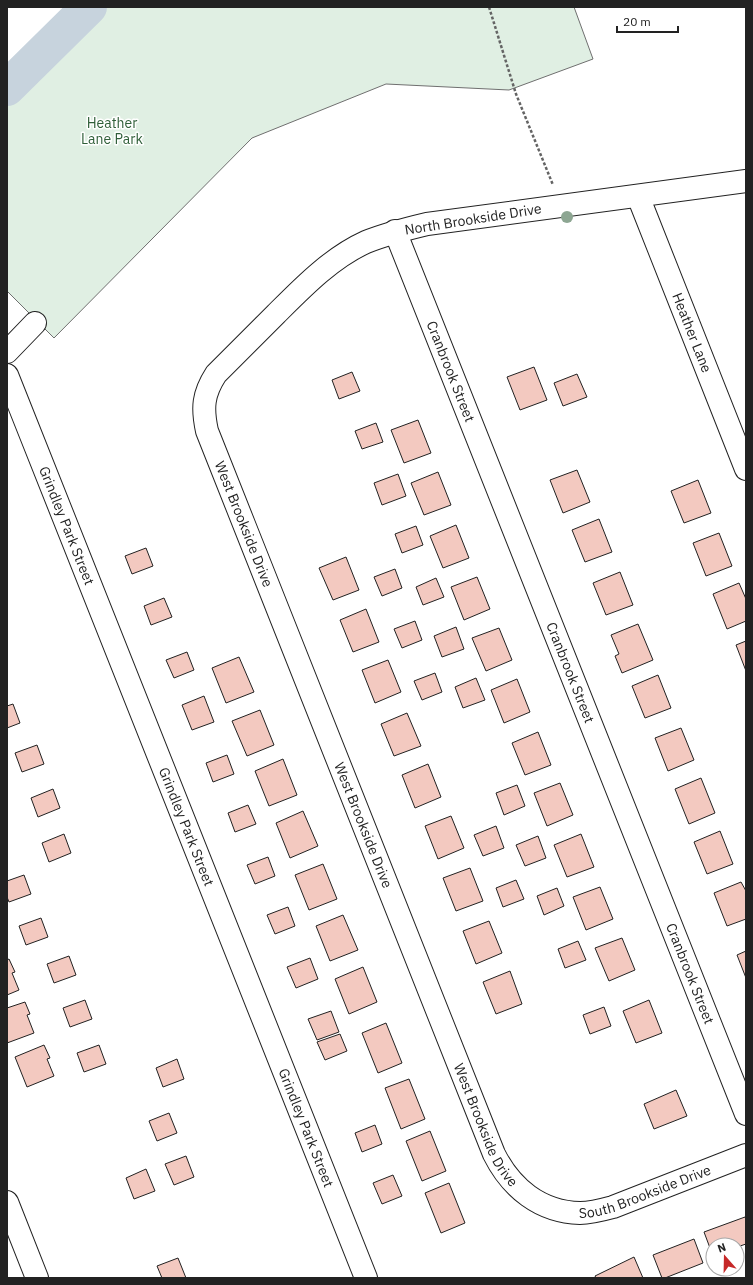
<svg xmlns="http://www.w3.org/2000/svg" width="753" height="1285" viewBox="0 0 753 1285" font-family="'IBM Plex Sans',sans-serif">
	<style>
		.green { fill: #e0efe3; stroke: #6f6f6f }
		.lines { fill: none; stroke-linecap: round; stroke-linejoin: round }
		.river { stroke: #c7d3dd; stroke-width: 36 }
		.building { fill: #f3c9c0; stroke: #222 }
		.minor-casing { stroke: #222; stroke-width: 24 }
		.path { stroke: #646464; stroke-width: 2.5; stroke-dasharray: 3 2; stroke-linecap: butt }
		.minor { stroke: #fff; stroke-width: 22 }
		.tree { fill: #8da692 }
		.labels { text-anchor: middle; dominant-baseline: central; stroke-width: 3; stroke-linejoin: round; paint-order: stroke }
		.park-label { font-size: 14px; fill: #2f5e38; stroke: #fff }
		.street-label { font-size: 14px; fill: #222; stroke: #fff }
	</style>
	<rect width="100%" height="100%" fill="#fff"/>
	<path class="green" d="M89 7H574L593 59 509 90 386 84 252 138 54 338 7 291V88Z"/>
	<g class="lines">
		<path class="river" d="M7 88 89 7"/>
	</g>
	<g class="building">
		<path d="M534 367 547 400 520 410 507 377Z"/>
		<path d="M352 372 360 391 339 399 332 380Z"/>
		<path d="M577 374 587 397 563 406 554 383Z"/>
		<path d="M418 420 431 453 404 463 391 430Z"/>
		<path d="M376 423 383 442 362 449 355 431Z"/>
		<path d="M577 470 590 502 563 513 550 480Z"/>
		<path d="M438 472 451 505 424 515 411 483Z"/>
		<path d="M398 474 406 496 382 505 374 483Z"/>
		<path d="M698 480 711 513 684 523 671 491Z"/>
		<path d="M599 519 612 552 585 562 572 530Z"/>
		<path d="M456 525 469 558 443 568 430 536Z"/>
		<path d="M416 526 423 545 402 553 395 534Z"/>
		<path d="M719 533 732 566 706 576 693 543Z"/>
		<path d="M146 548 153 566 132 574 125 556Z"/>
		<path d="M346 557 359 590 333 600 319 568Z"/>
		<path d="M395 569 402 588 382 596 374 577Z"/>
		<path d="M620 572 633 605 606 615 593 583Z"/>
		<path d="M477 577 490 609 464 620 451 587Z"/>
		<path d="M436 578 444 597 423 605 416 587Z"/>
		<path d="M739 583 746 599V621L727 629 713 594Z"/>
		<path d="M164 598 172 617 151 625 144 606Z"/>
		<path d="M366 609 379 642 353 652 340 620Z"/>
		<path d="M415 621 422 640 402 648 394 629Z"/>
		<path d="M638 624 653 660 622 673 615 656 619 654 611 635Z"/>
		<path d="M456 627 464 649 442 657 434 636Z"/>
		<path d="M499 628 512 660 486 671 472 638Z"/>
		<path d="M746 641V671L736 645Z"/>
		<path d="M187 652 194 670 174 678 166 660Z"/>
		<path d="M239 657 254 692 226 703 212 668Z"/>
		<path d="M388 660 401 692 375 703 362 670Z"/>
		<path d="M435 673 442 692 422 700 414 681Z"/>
		<path d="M658 675 671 708 645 718 632 686Z"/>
		<path d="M476 678 485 700 463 708 455 687Z"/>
		<path d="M517 679 530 712 504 723 491 690Z"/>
		<path d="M204 696 214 722 192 730 182 705Z"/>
		<path d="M13 704 20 723 7 728V706Z"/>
		<path d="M260 710 274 745 247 756 232 721Z"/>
		<path d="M407 713 421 746 394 756 381 724Z"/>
		<path d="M681 728 694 760 668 771 655 738Z"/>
		<path d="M538 732 551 765 525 775 512 743Z"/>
		<path d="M37 745 44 764 22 772 15 753Z"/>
		<path d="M227 755 234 774 213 782 206 763Z"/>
		<path d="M283 759 297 795 269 806 255 771Z"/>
		<path d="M428 764 441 797 415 808 402 775Z"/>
		<path d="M701 778 715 813 689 824 675 789Z"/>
		<path d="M560 783 573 815 547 826 534 793Z"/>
		<path d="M517 785 525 806 504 815 496 793Z"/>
		<path d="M53 789 60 808 38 817 31 798Z"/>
		<path d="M248 805 256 824 235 832 228 813Z"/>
		<path d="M303 811 318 846 290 858 276 823Z"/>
		<path d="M451 816 464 848 438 859 425 826Z"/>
		<path d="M496 826 504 848 483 856 474 835Z"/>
		<path d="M720 831 733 864 707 874 694 842Z"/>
		<path d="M64 834 71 853 49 862 42 843Z"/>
		<path d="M581 834 594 867 567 877 554 845Z"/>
		<path d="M538 836 546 858 525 866 516 845Z"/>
		<path d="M268 857 275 876 255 884 247 865Z"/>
		<path d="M323 864 337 899 309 910 295 875Z"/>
		<path d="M470 868 483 901 456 911 443 878Z"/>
		<path d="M24 875 31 894 9 902 7 897V881Z"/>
		<path d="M516 880 524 899 503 907 496 888Z"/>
		<path d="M741 882 746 891V919L727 926 714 893Z"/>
		<path d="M600 887 613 919 586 930 573 897Z"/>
		<path d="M557 888 564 906 544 915 537 896Z"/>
		<path d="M288 907 295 926 275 934 267 915Z"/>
		<path d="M343 915 358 950 330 961 316 926Z"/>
		<path d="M41 918 48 937 26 945 19 926Z"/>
		<path d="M489 921 502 953 476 964 463 931Z"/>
		<path d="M622 938 635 970 609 981 595 948Z"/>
		<path d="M578 941 586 960 565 968 558 949Z"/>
		<path d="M746 951V978L737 955Z"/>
		<path d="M69 956 76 975 54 983 47 964Z"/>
		<path d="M310 958 318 979 296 988 287 967Z"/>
		<path d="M9 959 15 972 12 973 19 990 7 995V960Z"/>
		<path d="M363 967 377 1002 349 1014 335 979Z"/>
		<path d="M510 971 522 1004 496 1014 483 982Z"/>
		<path d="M85 1000 92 1019 70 1027 63 1008Z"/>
		<path d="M649 1000 662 1033 636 1043 623 1011Z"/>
		<path d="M25 1002 30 1014 27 1015 34 1033 7 1043V1008Z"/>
		<path d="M604 1007 611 1026 590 1034 583 1015Z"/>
		<path d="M331 1011 339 1032 317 1040 308 1019Z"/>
		<path d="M386 1023 402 1063 378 1073 362 1033Z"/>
		<path d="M340 1034 347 1051 325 1060 317 1042Z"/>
		<path d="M44 1045 50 1058 47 1059 54 1076 27 1087 15 1057Z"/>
		<path d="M99 1045 106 1064 84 1072 77 1053Z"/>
		<path d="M177 1059 184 1079 163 1087 156 1068Z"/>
		<path d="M409 1079 425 1119 401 1129 385 1088Z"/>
		<path d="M676 1090 687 1116 654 1129 644 1104Z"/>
		<path d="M169 1113 177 1133 157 1141 149 1121Z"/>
		<path d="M375 1125 382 1144 362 1152 355 1133Z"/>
		<path d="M430 1131 446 1171 422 1181 406 1141Z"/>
		<path d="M186 1156 194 1177 174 1185 165 1164Z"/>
		<path d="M146 1169 155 1191 134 1199 126 1178Z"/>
		<path d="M393 1175 402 1196 382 1204 373 1183Z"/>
		<path d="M449 1183 465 1223 441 1233 425 1193Z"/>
		<path d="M745 1217 746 1220V1244L737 1247V1245H713V1256L704 1232Z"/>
		<path d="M694 1239 703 1263 665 1278H662L653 1255Z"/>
		<path d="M737 1249 742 1258 737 1260Z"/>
		<path d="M634 1257 643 1278H596L595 1276Z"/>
		<path d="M178 1258 186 1278H162L157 1266Z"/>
	</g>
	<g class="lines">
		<g class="minor-casing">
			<g id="minor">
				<path id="s1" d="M746 181 427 224C406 229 386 234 366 242 331 258 303 287 276 314 256 334 236 354 216 374 203 394 202 408 207 431L494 1154C511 1188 540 1212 580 1213 591 1213 602 1210 613 1207L746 1155"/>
				<path id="s2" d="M638 196 746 469"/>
				<path id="s3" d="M395 231 746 1114"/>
				<path d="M7 352 35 323"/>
				<path id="s4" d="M7 375 366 1278"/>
				<path d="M7 1202 37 1278"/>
			</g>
		</g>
		<path class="path" d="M489 7 516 94 553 185"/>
		<use href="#minor" class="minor"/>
	</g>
	<circle class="tree" cx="567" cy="217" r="6"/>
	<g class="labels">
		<g class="park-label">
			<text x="112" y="123">Heather<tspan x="112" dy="16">Lane Park</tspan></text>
		</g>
		<g class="street-label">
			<text transform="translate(473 219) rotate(-9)">North Brookside Drive</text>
			<text stroke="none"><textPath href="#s2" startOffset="147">Heather Lane</textPath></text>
			<text stroke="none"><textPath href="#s3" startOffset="151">Cranbrook Street</textPath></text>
			<text stroke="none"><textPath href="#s1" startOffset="746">West Brookside Drive</textPath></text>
			<text stroke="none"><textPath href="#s4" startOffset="162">Grindley Park Street</textPath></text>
			<text stroke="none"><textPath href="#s3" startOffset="475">Cranbrook Street</textPath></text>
			<text stroke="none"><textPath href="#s1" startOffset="1070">West Brookside Drive</textPath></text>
			<text stroke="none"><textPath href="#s4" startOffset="486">Grindley Park Street</textPath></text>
			<text stroke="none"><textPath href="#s3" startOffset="799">Cranbrook Street</textPath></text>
			<text stroke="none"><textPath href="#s1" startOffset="1394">West Brookside Drive</textPath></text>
			<text stroke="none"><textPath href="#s4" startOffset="810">Grindley Park Street</textPath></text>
			<text stroke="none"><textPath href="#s1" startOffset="1602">South Brookside Drive</textPath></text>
		</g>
	</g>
	<rect width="753" height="1285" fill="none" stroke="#222222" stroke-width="16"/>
	<g transform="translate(725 1257) rotate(340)"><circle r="19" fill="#ffffff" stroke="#a7a7a7"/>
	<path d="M0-3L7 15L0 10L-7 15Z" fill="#c62828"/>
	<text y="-6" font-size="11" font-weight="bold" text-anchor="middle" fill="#222222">N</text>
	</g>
	<path d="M617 26v6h61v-6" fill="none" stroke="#222222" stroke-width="2"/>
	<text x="623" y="26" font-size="12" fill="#222222" stroke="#ffffff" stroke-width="3" paint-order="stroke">20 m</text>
</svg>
